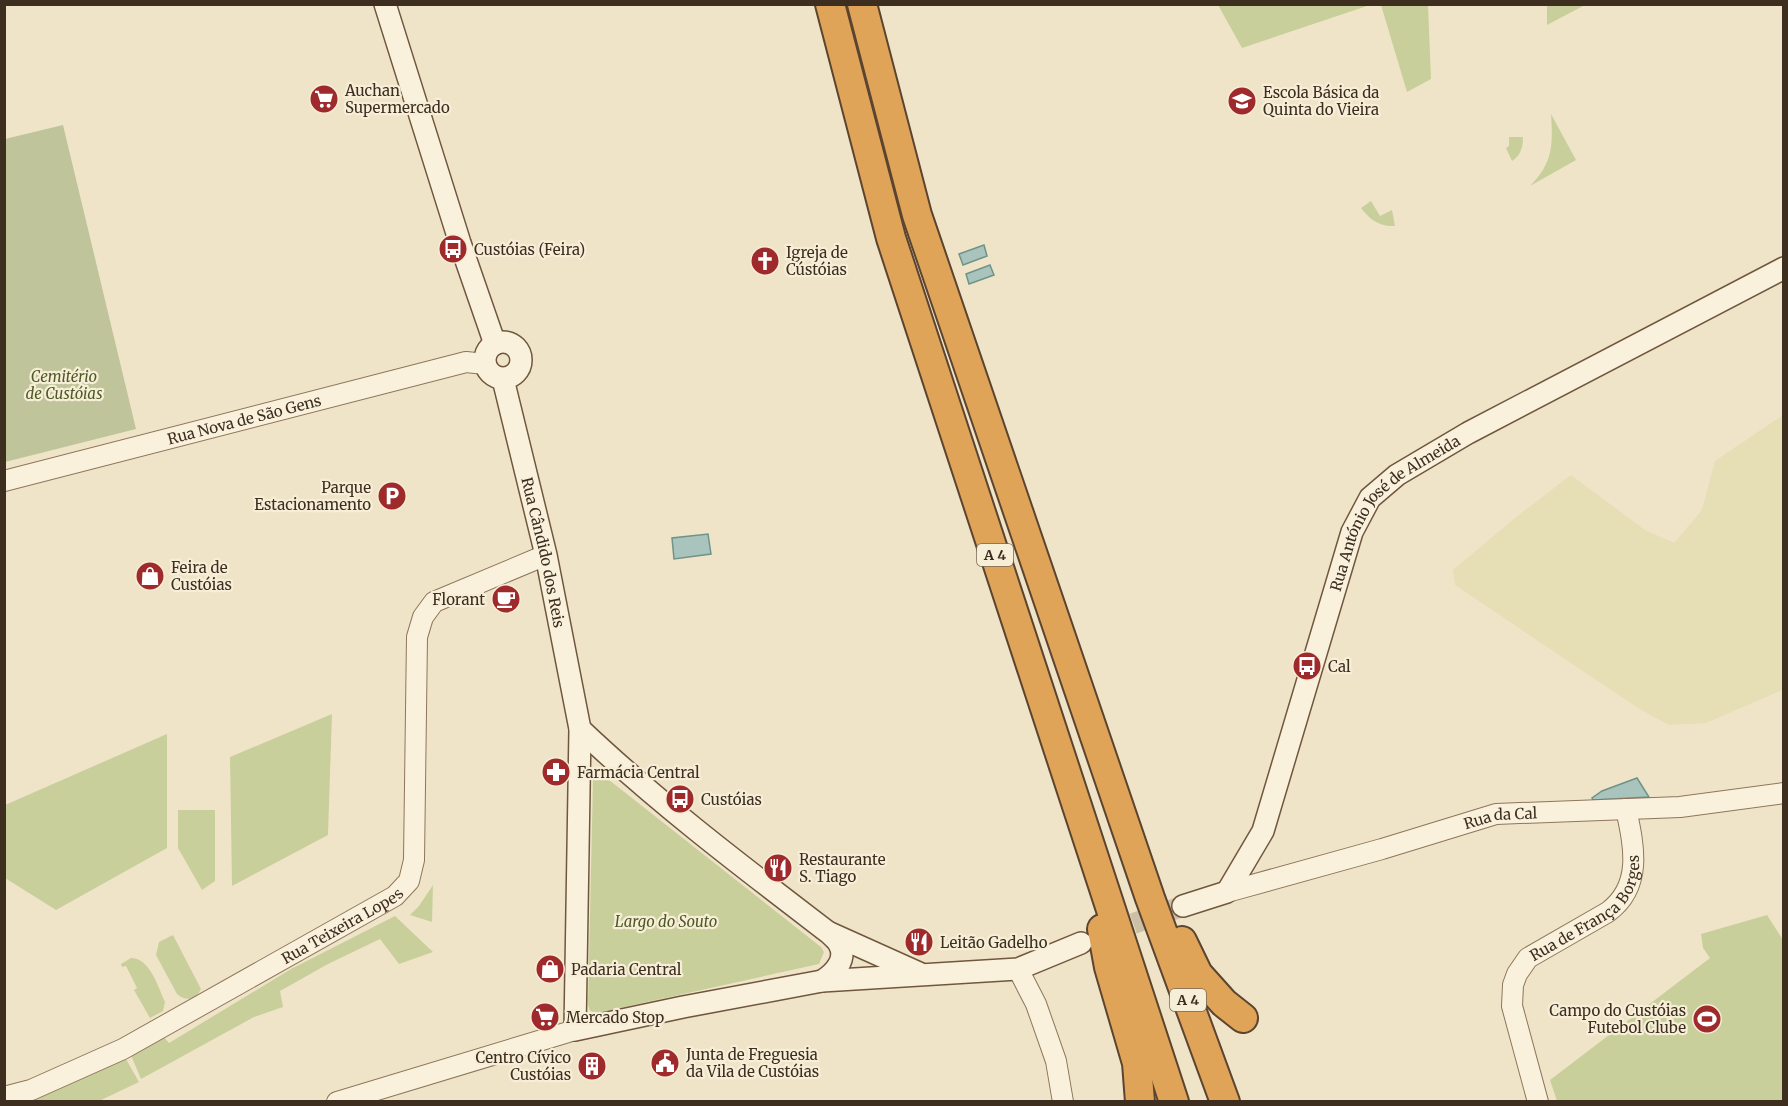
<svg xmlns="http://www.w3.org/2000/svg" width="1788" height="1106" viewBox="0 0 1788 1106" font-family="Merriweather,serif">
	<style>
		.farmland { fill: #e6deb5 }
		.green { fill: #c9cf9b }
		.cemetery { fill: #bfc49a }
		.water { fill: #a9c4bc; stroke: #6f938a; stroke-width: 1.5 }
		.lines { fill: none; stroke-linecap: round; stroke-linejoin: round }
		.secondary-tunnel { stroke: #ccc0a6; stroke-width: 21; stroke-dasharray: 21 10; stroke-linecap: butt }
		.tertiary-casing { stroke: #8d765c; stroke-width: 22 }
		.secondary-casing { stroke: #6f573f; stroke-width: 24 }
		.motorway-casing { stroke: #5b4430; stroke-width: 32 }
		.tertiary { stroke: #faf1dc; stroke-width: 20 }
		.secondary { stroke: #faf1dc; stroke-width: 21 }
		.motorway { stroke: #e0a458; stroke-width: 28 }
		.labels { text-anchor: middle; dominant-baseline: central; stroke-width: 4.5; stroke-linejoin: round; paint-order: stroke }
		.shield { fill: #f7eed8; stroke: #756857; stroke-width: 1.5 }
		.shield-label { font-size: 14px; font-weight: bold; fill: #3d2e20 }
		.poi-label { font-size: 15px; fill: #3d2e20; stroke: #f7eed8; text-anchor: start }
		.park-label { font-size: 15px; font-style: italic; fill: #4d5a26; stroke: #f7eed8 }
		.street-label { font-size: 15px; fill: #3d2e20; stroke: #f7eed8 }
	</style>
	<rect width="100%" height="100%" fill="#f0e4c8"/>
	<path class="farmland" d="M1783 415 1784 689 1780 691 1706 723 1669 725 1638 708 1455 585 1453 570 1515 518 1571 475 1645 530 1674 543 1702 510 1715 461Z"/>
	<g class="green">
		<path d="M1547 4H1585V5L1547 25Z"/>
		<path d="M1218 5H1370L1242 48Z"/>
		<path d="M1381 5H1428L1431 79 1407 92Z"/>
		<path d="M1551 114 1576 160 1530 186C1553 163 1553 145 1551 114Z"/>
		<path d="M1509 137H1523C1523 147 1521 155 1512 161L1506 148 1509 146Z"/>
		<path d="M1371 201 1380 216 1392 210 1395 226C1380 227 1370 220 1361 208Z"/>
		<path d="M332 714 328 835 232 886 230 757Z"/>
		<path d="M167 734V848L56 910 5 878V805Z"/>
		<path d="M597 775 604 776 821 947 824 952 819 964 597 1013 590 1011 588 1005 593 779Z"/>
		<path d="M178 810H215V881L202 890 178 848Z"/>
		<path d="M433 885 432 922 410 915 419 906Z"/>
		<path d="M1767 915 1783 940V1101H1557L1550 1080 1710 958 1703 948 1701 934Z"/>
		<path d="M395 916 433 952 399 964 380 939 328 964 280 991 283 1007 254 1017 141 1079 130 1053 163 1036 169 1043 291 969Z"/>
		<path d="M173 935 201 989C196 1000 186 1002 177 994L156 955 159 942Z"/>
		<path d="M131 958C150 958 158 987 165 1002L163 1011 150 1018 134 990 137 988 126 966 122 967 121 964Z"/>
		<path d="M122 1052 139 1082 99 1101 23 1102Z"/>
	</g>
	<path class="cemetery" d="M63 125 136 429 5 462V139Z"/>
	<g class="water">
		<path d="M984 245 987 256 963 265 959 254Z"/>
		<path d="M990 265 994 275 969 284 966 274Z"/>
		<path d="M708 534 711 554 674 559 672 538Z"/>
		<path d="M1637 778 1649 797 1593 800 1592 798 1602 791Z"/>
	</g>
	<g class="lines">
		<path class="secondary-tunnel" d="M1104 934 1183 906"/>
		<g class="tertiary-casing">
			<g id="tertiary">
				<path id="s1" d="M4 481 466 362 485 364"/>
				<path id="s2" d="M1227 892 1382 849 1496 814 1680 807 1784 793"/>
				<path d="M1018 969 1036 1004 1056 1061 1063 1102"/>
				<path id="s3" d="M4 1097 31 1090 123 1049 395 896 409 881 414 860 417 637 423 617 434 602 546 555"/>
				<path d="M337 1102 575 1030"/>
				<path id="s4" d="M1538 1102 1512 1006 1513 985 1517 974 1528 958 1608 912C1643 886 1634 846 1626 809"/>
			</g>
		</g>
		<g class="secondary-casing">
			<g id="secondary">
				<path d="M385 4 460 243 495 344"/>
				<circle cx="503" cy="360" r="18"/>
				<path id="s5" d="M503 379 546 555 580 729 575 1030 683 1007 822 981 1018 969 1081 943"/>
				<path d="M580 729C658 803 744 868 829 933 832 936 837 940 839 944 848 959 834 974 822 981"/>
				<path id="s6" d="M1183 906 1227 892 1263 831 1352 532 1370 498 1397 475 1468 433 1784 268"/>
				<path d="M830 933 919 973"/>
			</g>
		</g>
		<g class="motorway-casing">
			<g id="motorway">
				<path d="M830 4 891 238 1174 1102"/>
				<path d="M862 4 917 215 1150 898 1225 1102"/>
				<path d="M1102 929 1109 967 1137 1063 1140 1102"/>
				<path d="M1182 941 1198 974 1224 1003 1243 1018"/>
			</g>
		</g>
		<use href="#tertiary" class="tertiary"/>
		<use href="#secondary" class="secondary"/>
		<use href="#motorway" class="motorway"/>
	</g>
	<defs>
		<g id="supermarket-disc" transform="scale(1.5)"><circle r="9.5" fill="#9e2a2b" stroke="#f7eed8"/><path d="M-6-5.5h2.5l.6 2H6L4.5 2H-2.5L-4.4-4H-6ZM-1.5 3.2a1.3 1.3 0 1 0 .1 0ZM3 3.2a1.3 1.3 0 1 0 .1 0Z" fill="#fff"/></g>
		<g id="school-disc" transform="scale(1.5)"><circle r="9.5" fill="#9e2a2b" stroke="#f7eed8"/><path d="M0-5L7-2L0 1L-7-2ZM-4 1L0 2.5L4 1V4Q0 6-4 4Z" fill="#fff"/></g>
		<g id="bus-disc" transform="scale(1.5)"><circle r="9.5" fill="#9e2a2b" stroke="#f7eed8"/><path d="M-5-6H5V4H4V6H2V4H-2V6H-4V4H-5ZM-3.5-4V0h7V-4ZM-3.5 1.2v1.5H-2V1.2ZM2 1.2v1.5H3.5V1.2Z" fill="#fff"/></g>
		<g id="church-disc" transform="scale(1.5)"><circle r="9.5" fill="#9e2a2b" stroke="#f7eed8"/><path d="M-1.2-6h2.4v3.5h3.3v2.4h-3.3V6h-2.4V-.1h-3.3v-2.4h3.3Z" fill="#fff"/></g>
		<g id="parking-disc" transform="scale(1.5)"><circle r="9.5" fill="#9e2a2b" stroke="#f7eed8"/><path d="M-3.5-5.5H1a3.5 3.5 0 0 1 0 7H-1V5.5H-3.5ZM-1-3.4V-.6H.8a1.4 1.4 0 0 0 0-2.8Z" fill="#fff"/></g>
		<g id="shop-disc" transform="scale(1.5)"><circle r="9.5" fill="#9e2a2b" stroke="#f7eed8"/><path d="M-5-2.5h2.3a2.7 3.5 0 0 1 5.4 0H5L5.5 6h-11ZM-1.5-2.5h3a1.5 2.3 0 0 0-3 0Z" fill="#fff"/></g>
		<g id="cafe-disc" transform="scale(1.5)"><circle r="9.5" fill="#9e2a2b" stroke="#f7eed8"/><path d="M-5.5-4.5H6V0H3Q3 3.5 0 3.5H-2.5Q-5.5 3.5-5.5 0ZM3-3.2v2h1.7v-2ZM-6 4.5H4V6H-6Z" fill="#fff"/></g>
		<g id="pharmacy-disc" transform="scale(1.5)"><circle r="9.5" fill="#9e2a2b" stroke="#f7eed8"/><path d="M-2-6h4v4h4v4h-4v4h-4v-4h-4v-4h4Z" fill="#fff"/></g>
		<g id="restaurant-disc" transform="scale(1.5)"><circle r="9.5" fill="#9e2a2b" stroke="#f7eed8"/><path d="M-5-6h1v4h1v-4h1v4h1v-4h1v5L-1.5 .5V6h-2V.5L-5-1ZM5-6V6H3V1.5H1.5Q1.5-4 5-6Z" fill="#fff"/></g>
		<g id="stadium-disc" transform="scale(1.5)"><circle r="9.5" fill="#9e2a2b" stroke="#f7eed8"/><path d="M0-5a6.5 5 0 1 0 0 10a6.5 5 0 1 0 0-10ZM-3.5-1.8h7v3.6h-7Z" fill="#fff"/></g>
		<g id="civic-disc" transform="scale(1.5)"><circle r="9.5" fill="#9e2a2b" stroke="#f7eed8"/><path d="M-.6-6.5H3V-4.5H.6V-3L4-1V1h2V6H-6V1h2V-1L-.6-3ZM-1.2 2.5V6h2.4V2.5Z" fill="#fff"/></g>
		<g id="building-disc" transform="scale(1.5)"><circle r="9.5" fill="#9e2a2b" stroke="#f7eed8"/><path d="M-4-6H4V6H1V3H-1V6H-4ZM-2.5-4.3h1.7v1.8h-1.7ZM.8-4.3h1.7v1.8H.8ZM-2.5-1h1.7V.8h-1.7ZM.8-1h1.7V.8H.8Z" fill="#fff"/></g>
	</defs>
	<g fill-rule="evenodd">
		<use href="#supermarket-disc" x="324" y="99"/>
		<use href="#school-disc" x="1242" y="101"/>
		<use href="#bus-disc" x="453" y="249"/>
		<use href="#church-disc" x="765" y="261"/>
		<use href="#parking-disc" x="392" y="496"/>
		<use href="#shop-disc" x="150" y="576"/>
		<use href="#cafe-disc" x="506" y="599"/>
		<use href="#bus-disc" x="1307" y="666"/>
		<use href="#pharmacy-disc" x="556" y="772"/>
		<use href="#bus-disc" x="680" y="799"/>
		<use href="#restaurant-disc" x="778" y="868"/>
		<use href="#restaurant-disc" x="919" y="942"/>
		<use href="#shop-disc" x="550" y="969"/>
		<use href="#supermarket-disc" x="545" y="1017"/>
		<use href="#stadium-disc" x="1707" y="1019"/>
		<use href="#civic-disc" x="665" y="1063"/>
		<use href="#building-disc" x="592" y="1066"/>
	</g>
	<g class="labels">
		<g class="shield">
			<rect x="977" y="544" width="36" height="22" rx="4.5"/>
			<rect x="1170" y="989" width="36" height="22" rx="4.5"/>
		</g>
		<g class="shield-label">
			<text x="995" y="555">A 4</text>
			<text x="1188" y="1000">A 4</text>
		</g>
		<g class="poi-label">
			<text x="345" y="90">Auchan<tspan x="345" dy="17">Supermercado</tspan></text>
			<text x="1263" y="92">Escola Básica da<tspan x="1263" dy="17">Quinta do Vieira</tspan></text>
			<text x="474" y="249">Custóias (Feira)</text>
			<text x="786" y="252">Igreja de<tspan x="786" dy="17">Cústóias</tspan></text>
			<text x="371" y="487" text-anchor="end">Parque<tspan x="371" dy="17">Estacionamento</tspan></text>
			<text x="171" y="567">Feira de<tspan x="171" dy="17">Custóias</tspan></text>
			<text x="485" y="599" text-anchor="end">Florant</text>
			<text x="1328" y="666">Cal</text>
			<text x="577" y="772">Farmácia Central</text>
			<text x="701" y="799">Custóias</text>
			<text x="799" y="859">Restaurante<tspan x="799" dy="17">S. Tiago</tspan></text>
			<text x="940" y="942">Leitão Gadelho</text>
			<text x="571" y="969">Padaria Central</text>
			<text x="1686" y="1010" text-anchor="end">Campo do Custóias<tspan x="1686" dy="17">Futebol Clube</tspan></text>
			<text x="566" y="1017">Mercado Stop</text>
			<text x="686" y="1054">Junta de Freguesia<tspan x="686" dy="17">da Vila de Custóias</tspan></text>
			<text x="571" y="1057" text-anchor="end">Centro Cívico<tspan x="571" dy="17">Custóias</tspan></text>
		</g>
		<g class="park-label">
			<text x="64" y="376">Cemitério<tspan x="64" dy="17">de Custóias</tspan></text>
			<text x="666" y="921">Largo do Souto</text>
		</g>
		<g class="street-label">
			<text stroke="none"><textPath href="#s1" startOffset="248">Rua Nova de São Gens</textPath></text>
			<text stroke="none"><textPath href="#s6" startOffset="471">Rua António José de Almeida</textPath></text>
			<text stroke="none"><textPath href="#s5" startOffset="178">Rua Cândido dos Reis</textPath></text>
			<text stroke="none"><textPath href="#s2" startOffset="284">Rua da Cal</textPath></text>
			<text stroke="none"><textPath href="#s4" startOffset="232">Rua de França Borges</textPath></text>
			<text stroke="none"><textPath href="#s3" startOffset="380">Rua Teixeira Lopes</textPath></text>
		</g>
	</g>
	<rect width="1788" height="1106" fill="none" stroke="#3d2e20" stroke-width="12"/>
</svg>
